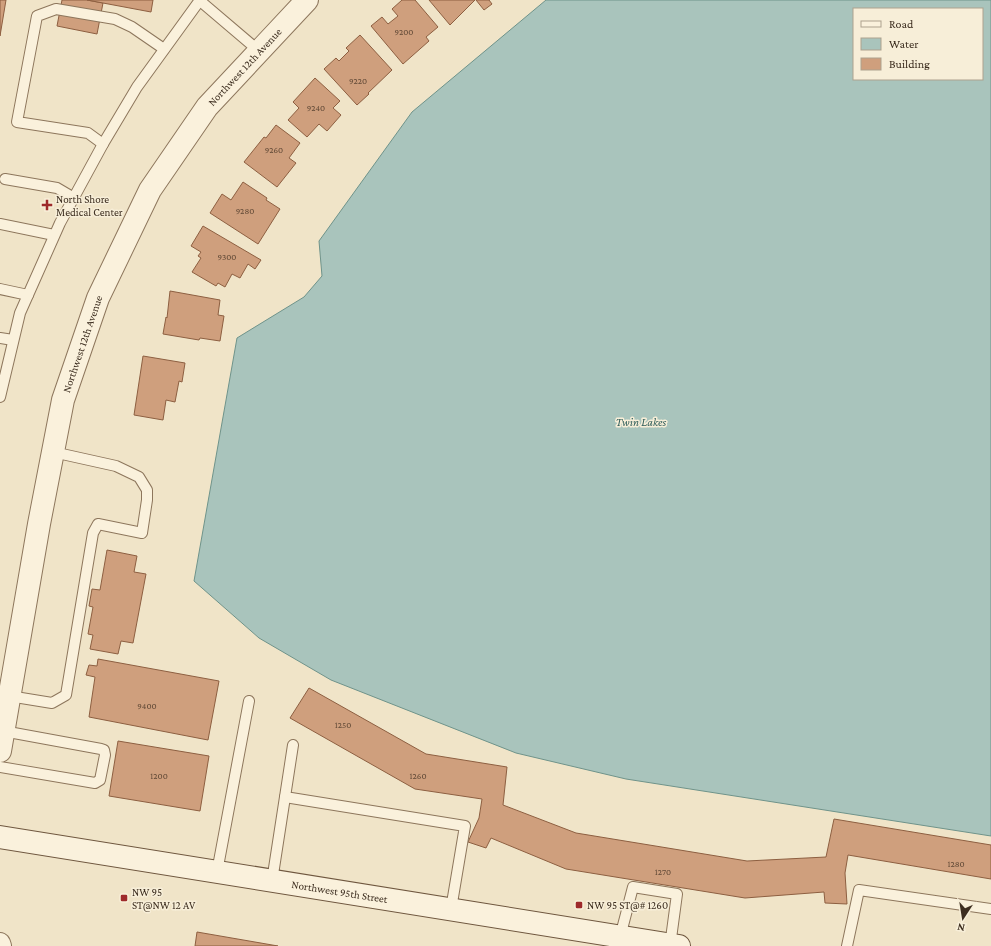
<svg xmlns="http://www.w3.org/2000/svg" width="991" height="946" viewBox="0 0 991 946" font-family="'Crimson Pro',serif">
	<style>
		.water { fill: #a9c4bc; stroke: #6f938a; fill-rule: evenodd }
		.building { fill: #cf9f7d; stroke: #8d5f41 }
		.lines { fill: none; stroke-linecap: round; stroke-linejoin: round }
		.service-casing { stroke: #8d765c; stroke-width: 12 }
		.minor-casing { stroke: #8d765c; stroke-width: 22 }
		.tertiary-casing { stroke: #8d765c; stroke-width: 24 }
		.secondary-casing { stroke: #6f573f; stroke-width: 24 }
		.service { stroke: #faf1dc; stroke-width: 10 }
		.minor { stroke: #faf1dc; stroke-width: 20 }
		.tertiary { stroke: #faf1dc; stroke-width: 22 }
		.secondary { stroke: #faf1dc; stroke-width: 22 }
		.poi-dot { fill: #9e2a2b; stroke: #f7eed8; stroke-width: 1.5 }
		.labels { text-anchor: middle; dominant-baseline: central; stroke-width: 3; stroke-linejoin: round; paint-order: stroke }
		.number-label { font-size: 9px; fill: #624a37 }
		.street-label { font-size: 11px; fill: #3d2e20; stroke: #f7eed8 }
		.poi-label { font-size: 11px; fill: #3d2e20; stroke: #f7eed8; text-anchor: start }
		.water-label { font-size: 12px; font-style: italic; fill: #2f5d5a; stroke: #f7eed8 }
	</style>
	<rect width="100%" height="100%" fill="#f0e4c8"/>
	<path class="water" d="M546 0H991V836L626 779 516 753 331 680 259 638 194 581 237 338 304 297 322 276 319 241 412 112ZM854 9H982V79H854Z"/>
	<g class="building">
		<path d="M0 0H6L0 36Z"/>
		<path d="M62 0H87L103 3 97 34 57 26Z"/>
		<path d="M87 0H153L151 12Z"/>
		<path d="M402 0H415L438 27 426 37 429 41 403 64 371 26 382 17 388 24 398 16 392 9Z"/>
		<path d="M429 0H475L450 25Z"/>
		<path d="M476 0H489L492 4 484 10Z"/>
		<path d="M360 35 392 70 368 93 369 94 357 105 324 69 336 58 339 61 349 51 346 48Z"/>
		<path d="M315 78 340 101 333 108 341 115 327 131 319 124 307 137 288 120 299 108 293 102Z"/>
		<path d="M276 125 300 143 289 158 296 163 277 187 244 162 264 137 266 138Z"/>
		<path d="M243 182 267 198 266 200 280 209 258 244 210 213 222 194 231 200Z"/>
		<path d="M203 226 261 260 255 269 248 264 240 278 232 274 225 287 218 283 216 286 192 272 201 258 198 256 201 252 191 246Z"/>
		<path d="M170 291 220 300 218 315 224 316 220 341 200 338 199 340 163 334 166 317 167 318Z"/>
		<path d="M143 356 185 363 182 382 179 381 175 402 166 400 163 420 134 415Z"/>
		<path d="M107 550 137 556 134 572 146 574 133 643 121 641 118 654 90 649 93 635 88 634 93 607 89 606 92 589 100 590Z"/>
		<path d="M98 659 219 681 208 740 89 717 95 677 86 675 89 665 97 666Z"/>
		<path d="M309 688 426 754 507 767 503 805 576 833 747 861 826 857 834 819 991 845V879L848 855 845 873 847 904 825 903 824 892 745 898 566 869 491 838 486 848 468 842 479 818 482 799 415 789 290 718Z"/>
		<path d="M118 741 209 756 200 811 109 796Z"/>
		<path d="M197 932 278 946H195Z"/>
	</g>
	<g class="lines">
		<g class="service-casing">
			<g id="service">
				<path d="M199 0 259 51"/>
				<path d="M103 144 88 133 17 122 37 16 56 9 115 19 132 27 164 49"/>
				<path d="M5 179 57 188 74 198"/>
				<path d="M0 224 54 235"/>
				<path d="M0 289 28 295"/>
				<path d="M0 338 13 340"/>
				<path d="M0 397 20 313 60 223 103 144 137 87 200 0"/>
				<path d="M9 696 52 703 66 695 93 533 98 524 142 533 147 500V490L139 477 116 466 53 452"/>
				<path d="M293 745 285 797 465 826 451 909"/>
				<path d="M0 767 95 783 100 780 105 755 104 750 101 749 3 731"/>
				<path d="M217 872 249 701"/>
				<path d="M272 881 285 797"/>
				<path d="M620 937 633 887 677 894 670 946"/>
				<path d="M847 946 859 890 991 909"/>
			</g>
		</g>
		<g class="minor-casing">
			<path id="minor" d="M0 943 1 946"/>
		</g>
		<g class="tertiary-casing">
			<g id="tertiary">
				<path id="s1" d="M0 751 39 524 63 400 98 298 150 190 207 107 307 0"/>
			</g>
		</g>
		<g class="secondary-casing">
			<g id="secondary">
				<path id="s2" d="M0 837 679 946"/>
			</g>
		</g>
		<use href="#service" class="service"/>
		<use href="#minor" class="minor"/>
		<use href="#tertiary" class="tertiary"/>
		<use href="#secondary" class="secondary"/>
	</g>
	<g class="poi-dot">
		<path d="M45 199h4v4h4v4h-4v4h-4v-4h-4v-4h4z"/>
		<rect x="120" y="894" width="8" height="8" rx="2"/>
		<rect x="575" y="901" width="8" height="8" rx="2"/>
	</g>
	<g class="labels">
		<g class="number-label">
			<text x="404" y="32">9200</text>
			<text x="358" y="81">9220</text>
			<text x="316" y="108">9240</text>
			<text x="274" y="150">9260</text>
			<text x="245" y="211">9280</text>
			<text x="227" y="257">9300</text>
			<text x="147" y="706">9400</text>
			<text x="343" y="725">1250</text>
			<text x="159" y="776">1200</text>
			<text x="418" y="776">1260</text>
			<text x="956" y="864">1280</text>
			<text x="663" y="872">1270</text>
		</g>
		<g class="street-label">
			<text stroke="none"><textPath href="#s1" startOffset="740">Northwest 12th Avenue</textPath></text>
			<text stroke="none"><textPath href="#s1" startOffset="416">Northwest 12th Avenue</textPath></text>
			<text stroke="none"><textPath href="#s2" startOffset="344">Northwest 95th Street</textPath></text>
		</g>
		<g class="poi-label">
			<text x="56" y="199">North Shore<tspan x="56" dy="13">Medical Center</tspan></text>
			<text x="132" y="892">NW 95<tspan x="132" dy="13">ST@NW 12 AV</tspan></text>
			<text x="587" y="905">NW 95 ST@# 1260</text>
		</g>
		<g class="water-label">
			<text x="641" y="422">Twin Lakes</text>
		</g>
	</g>
	<rect x="853" y="8" width="130" height="72" fill="#f7eed8" stroke="#ada18e"/>
	<rect x="861" y="21" width="20" height="6" fill="#faf1dc" stroke="#ada18e"/>
	<text x="889" y="28" font-size="12" fill="#3d2e20">Road</text>
	<rect x="861" y="38" width="20" height="12" fill="#a9c4bc" stroke="#ada18e"/>
	<text x="889" y="48" font-size="12" fill="#3d2e20">Water</text>
	<rect x="861" y="58" width="20" height="12" fill="#cf9f7d" stroke="#ada18e"/>
	<text x="889" y="68" font-size="12" fill="#3d2e20">Building</text>
	<g transform="translate(963 918) rotate(192)" stroke="#f7eed8" stroke-width="3" paint-order="stroke">
	<path d="M0-3L7 15L0 10L-7 15Z" fill="#3d2e20"/>
	<text y="-6" font-size="11" font-weight="bold" text-anchor="middle" fill="#3d2e20">N</text>
	</g>
</svg>
